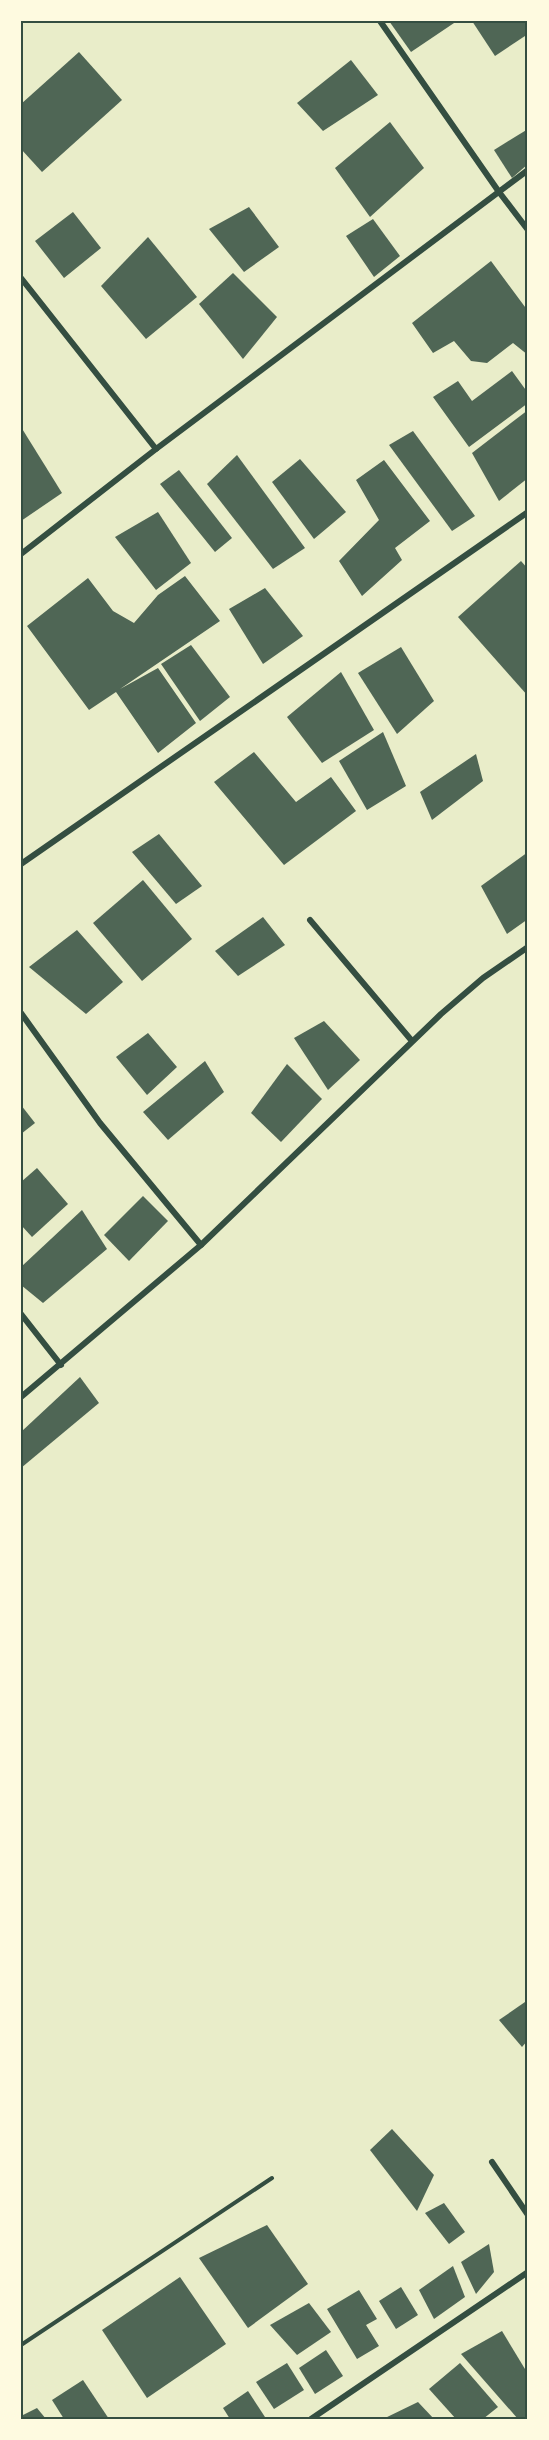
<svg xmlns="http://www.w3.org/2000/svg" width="549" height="2440" viewBox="0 0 549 2440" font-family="'Golos Text',sans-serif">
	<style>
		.building { fill: #4f6655 }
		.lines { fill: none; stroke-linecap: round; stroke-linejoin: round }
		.path { stroke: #344e41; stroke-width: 4 }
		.minor { stroke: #344e41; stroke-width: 6 }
		.neatline { fill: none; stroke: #344e41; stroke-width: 2 }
	</style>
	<rect width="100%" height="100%" fill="#e9edc9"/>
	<g class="building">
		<path d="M389 21H457L411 52Z"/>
		<path d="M472 21H528V34L495 56Z"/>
		<path d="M79 52 122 100 42 172 21 149V104Z"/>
		<path d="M351 60 378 95 323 131 297 103Z"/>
		<path d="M390 122 424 168 370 217 335 168Z"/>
		<path d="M528 129V164L512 178 494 150Z"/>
		<path d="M249 207 279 247 244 272 209 229Z"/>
		<path d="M73 212 101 248 64 278 35 241Z"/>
		<path d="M373 219 400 256 374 277 346 236Z"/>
		<path d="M148 237 197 297 146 339 101 286Z"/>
		<path d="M491 261 528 311V355L513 343 487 363 471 361 454 341 433 353 412 323Z"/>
		<path d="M233 273 277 317 243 359 199 304Z"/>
		<path d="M512 371 528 393V403L469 447 433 397 458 381 472 401Z"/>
		<path d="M528 410V478L499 501 472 453Z"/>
		<path d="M21 427 62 493 21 521Z"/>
		<path d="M413 431 475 516 452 531 389 445Z"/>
		<path d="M237 455 305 548 273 569 207 484Z"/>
		<path d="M300 459 346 512 314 539 272 482Z"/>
		<path d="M384 460 430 521 395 548 402 560 362 596 339 561 379 520 356 480Z"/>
		<path d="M179 470 232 538 215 552 160 484Z"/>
		<path d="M158 512 191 563 156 590 115 537Z"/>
		<path d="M521 561 528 569V696L458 617Z"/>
		<path d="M185 576 220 621 120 689 158 668 196 723 158 753 116 692 89 710 27 626 88 578 113 611 134 623 158 595Z"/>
		<path d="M265 588 303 636 263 664 229 609Z"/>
		<path d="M191 645 230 697 200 721 161 664Z"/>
		<path d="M401 647 434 701 397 734 358 673Z"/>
		<path d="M341 672 374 730 322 763 287 717Z"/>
		<path d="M383 732 406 786 367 810 339 761Z"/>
		<path d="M254 752 296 802 331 777 356 811 284 865 214 782Z"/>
		<path d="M476 754 483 781 432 820 420 792Z"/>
		<path d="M159 834 202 886 176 904 132 852Z"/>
		<path d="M528 852V919L507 934 481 886Z"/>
		<path d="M143 880 192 939 142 981 93 923Z"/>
		<path d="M263 917 285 945 238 976 215 951Z"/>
		<path d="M77 930 123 982 86 1014 29 967Z"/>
		<path d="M324 1021 360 1060 328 1090 294 1038Z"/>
		<path d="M148 1033 177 1067 147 1095 116 1057Z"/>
		<path d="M205 1061 224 1092 168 1140 143 1112Z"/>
		<path d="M287 1064 322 1099 281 1142 251 1113Z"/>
		<path d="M21 1105 35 1123 21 1134Z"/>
		<path d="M37 1168 68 1204 32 1237 21 1225V1182Z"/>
		<path d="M143 1196 168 1221 129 1261 104 1235Z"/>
		<path d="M82 1210 107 1249 43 1303 21 1285V1267Z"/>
		<path d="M80 1377 99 1403 21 1468V1432Z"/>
		<path d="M525 2002 528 2005V2040L522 2047 499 2020Z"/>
		<path d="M392 2129 434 2175 417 2211 370 2150Z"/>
		<path d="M444 2203 465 2232 449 2244 425 2213Z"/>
		<path d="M267 2225 308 2284 248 2328 199 2258Z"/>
		<path d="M489 2244 494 2272 476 2294 461 2262Z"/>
		<path d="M453 2266 465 2297 434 2319 419 2290Z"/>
		<path d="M180 2277 226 2344 147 2398 102 2330Z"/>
		<path d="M401 2287 418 2315 396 2329 379 2301Z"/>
		<path d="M359 2290 377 2319 366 2325 379 2346 357 2359 327 2309Z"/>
		<path d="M309 2303 331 2332 297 2355 270 2325Z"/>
		<path d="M502 2331 528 2374V2419H518L461 2354Z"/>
		<path d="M326 2350 343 2376 315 2394 299 2368Z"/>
		<path d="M287 2363 304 2390 274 2409 256 2382Z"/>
		<path d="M460 2363 498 2407 483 2419H456L429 2389Z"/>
		<path d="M83 2380 109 2419H64L52 2400Z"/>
		<path d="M248 2391 265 2417 262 2419H230L223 2408Z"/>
		<path d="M418 2402 434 2419H383Z"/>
		<path d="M37 2408 46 2419H21V2416Z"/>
	</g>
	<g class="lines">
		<path class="path" d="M21 2345 272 2178"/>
		<g class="minor">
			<path d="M380 21 499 192 528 230"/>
			<path d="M21 278 156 449"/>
			<path d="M21 554 156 449 528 170"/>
			<path d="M21 864 528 512"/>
			<path d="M310 920 412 1041"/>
			<path d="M21 1013 100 1123 201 1245"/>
			<path d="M21 1314 61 1365"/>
			<path d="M21 1397 201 1245 441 1014 483 978 528 947"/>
			<path d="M492 2162 528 2215"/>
			<path d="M311 2419 528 2272"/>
		</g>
	</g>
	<rect width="549" height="2440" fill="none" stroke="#fefae0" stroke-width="45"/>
	<rect x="22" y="22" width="504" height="2396" class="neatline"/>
</svg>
